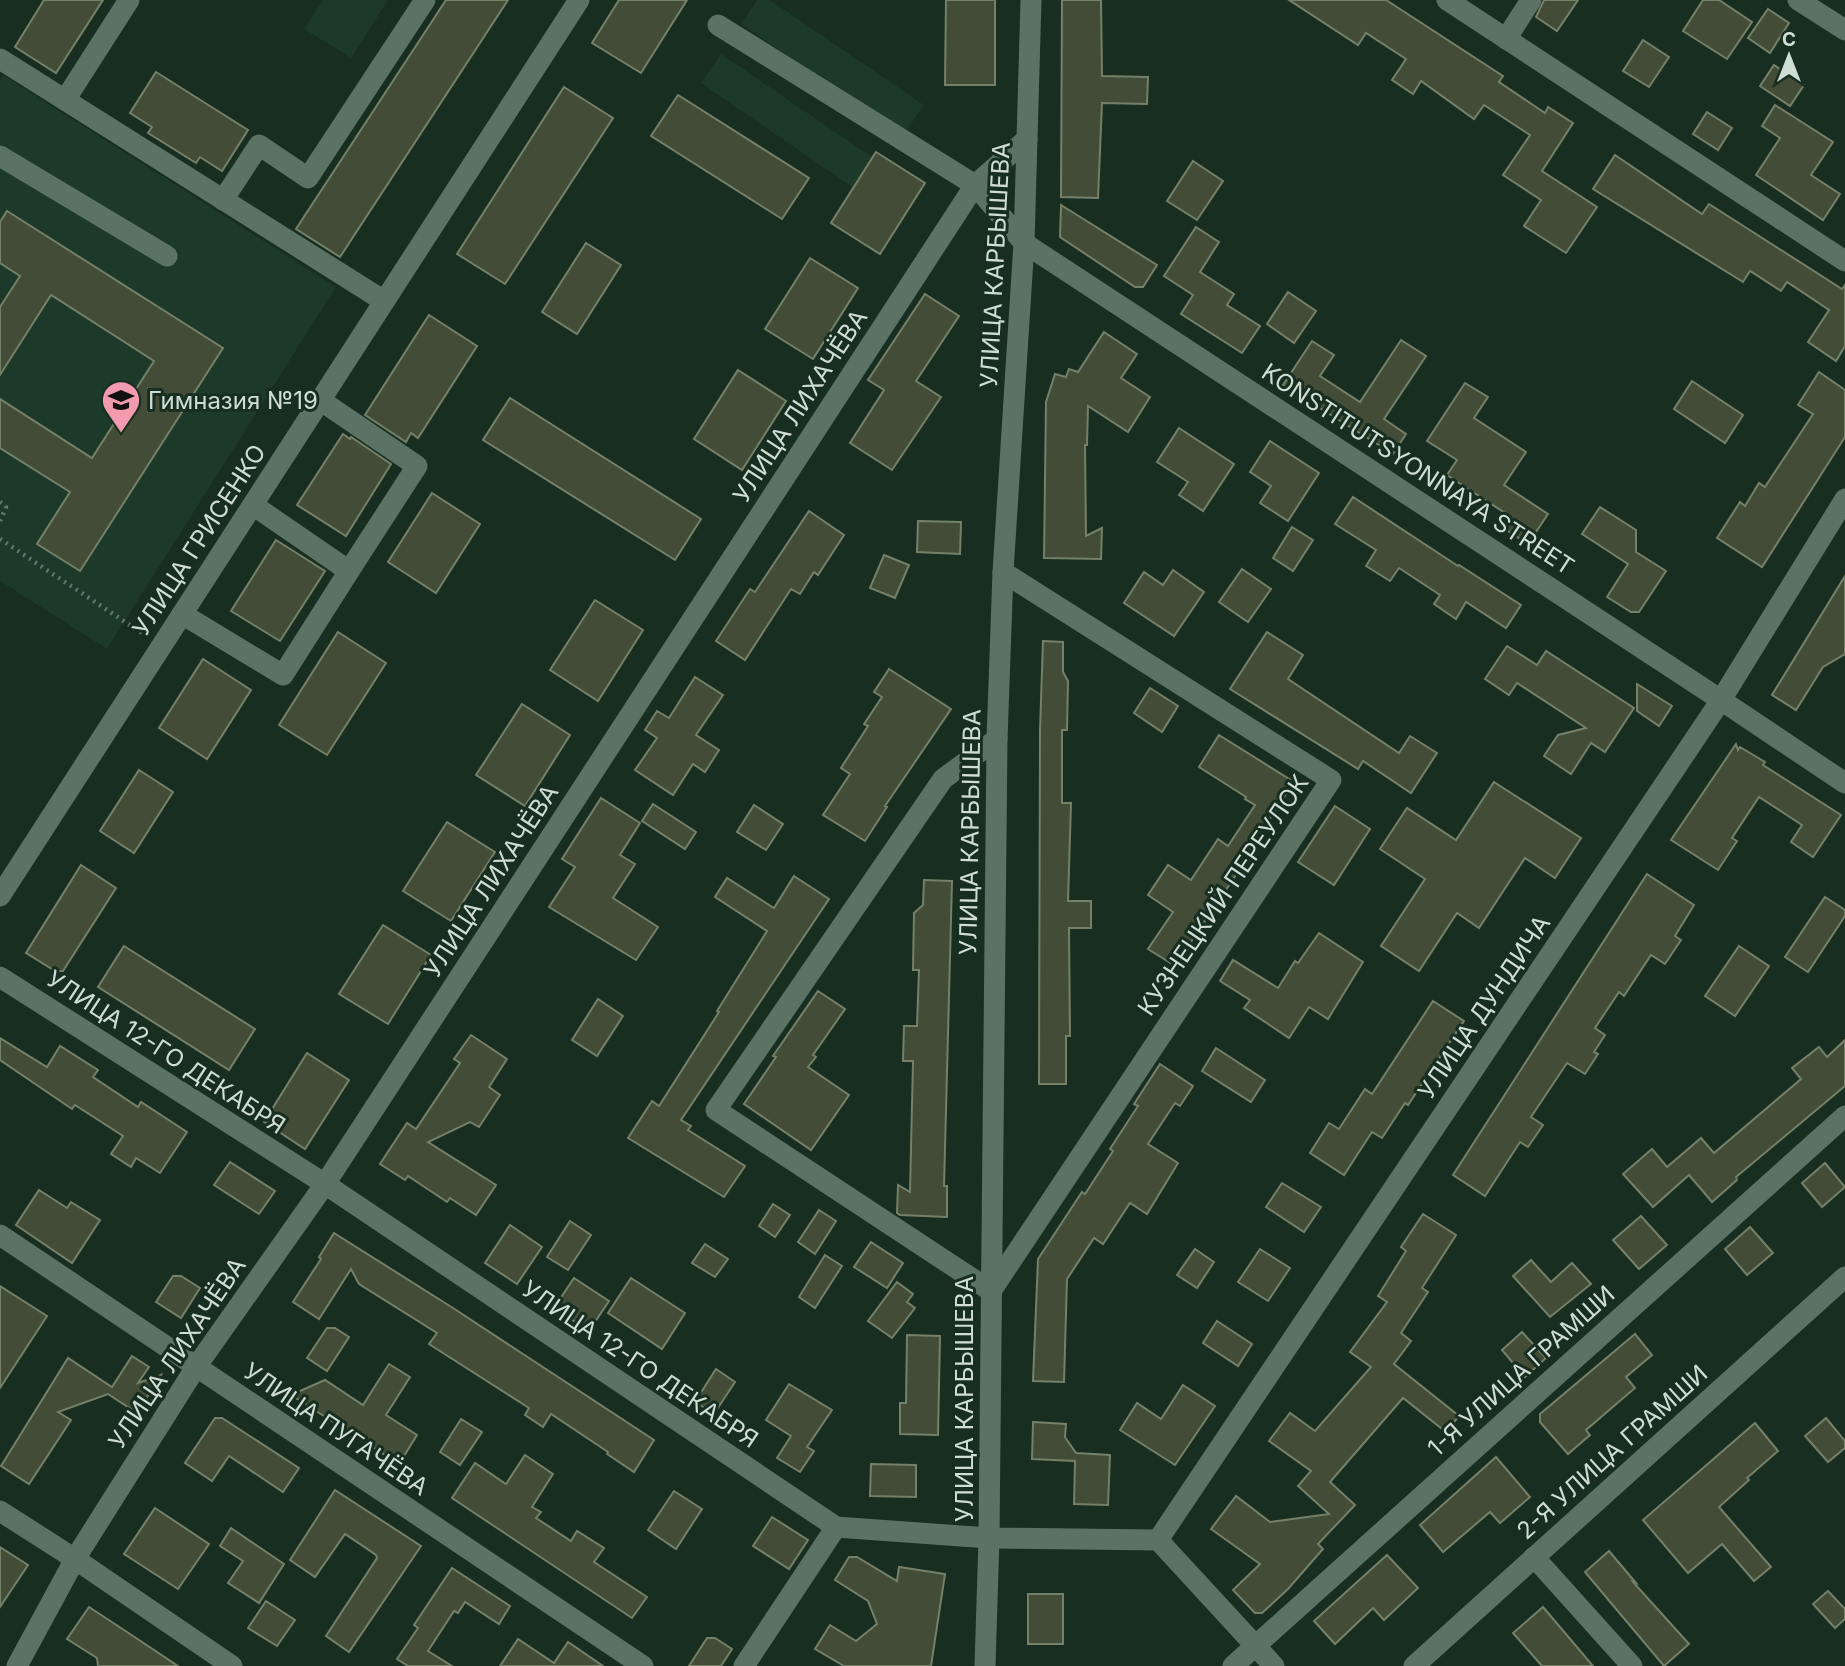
<svg xmlns="http://www.w3.org/2000/svg" width="1845" height="1666" viewBox="0 0 1845 1666" font-family="Inter,sans-serif">
	<style>
		.built { fill: #1c392a }
		.building { fill: #424c37; stroke: #758069; stroke-width: 2 }
		.lines { fill: none; stroke-linecap: round; stroke-linejoin: round }
		.path { stroke: #67796f; stroke-width: 4.5; stroke-dasharray: 2 5; stroke-linecap: butt }
		.minor { stroke: #5a7364; stroke-width: 21 }
		.labels { text-anchor: middle; dominant-baseline: central; stroke-width: 6; stroke-linejoin: round; paint-order: stroke }
		.street-label { font-size: 24px; fill: #d0ddd5; stroke: #172e21 }
		.poi-label { font-size: 24px; fill: #d0ddd5; stroke: #172e21; text-anchor: start }
	</style>
	<rect width="100%" height="100%" fill="#172e21"/>
	<g class="built">
		<path d="M323 0H388L351 58 304 29Z"/>
		<path d="M757 0H770L924 105 904 134 741 24Z"/>
		<path d="M721 54 872 157 852 187 701 83Z"/>
		<path d="M3 75 336 287 107 649 0 581V79Z"/>
	</g>
	<g class="building">
		<path d="M44 0H103L56 73 15 47Z"/>
		<path d="M446 0H508L340 257 296 229Z"/>
		<path d="M619 0H687L641 73 592 43Z"/>
		<path d="M946 0H995V85H945Z"/>
		<path d="M1062 0H1101L1102 76 1148 77 1147 104 1102 103 1098 198 1061 197Z"/>
		<path d="M1289 0H1386L1503 76 1499 82 1545 113 1548 107 1573 123 1542 171 1597 207 1566 253 1524 226 1541 200 1503 175 1530 135 1484 105 1474 119 1421 81 1413 94 1392 80 1406 59 1366 33 1358 45Z"/>
		<path d="M1544 0H1578L1557 31 1536 17Z"/>
		<path d="M1703 0H1719L1752 22 1727 59 1683 31Z"/>
		<path d="M1768 9 1789 23 1770 53 1748 38Z"/>
		<path d="M1643 40 1669 57 1649 87 1623 71Z"/>
		<path d="M1774 65 1804 85 1790 106 1760 86Z"/>
		<path d="M156 72 248 130 222 171 200 157 196 163 148 133 152 127 130 113Z"/>
		<path d="M564 87 613 118 505 284 457 254Z"/>
		<path d="M678 95 809 178 782 219 651 136Z"/>
		<path d="M1775 105 1833 142 1811 175 1840 194 1823 220 1756 175 1780 138 1762 126Z"/>
		<path d="M1707 112 1732 128 1718 150 1693 134Z"/>
		<path d="M876 152 925 183 880 254 831 223Z"/>
		<path d="M1615 155 1702 214 1709 204 1842 289 1845 285V346L1836 361 1808 342 1829 310 1787 282 1781 291 1750 271 1743 282 1593 189Z"/>
		<path d="M1193 161 1223 181 1197 220 1167 201Z"/>
		<path d="M1061 205 1157 265 1143 287H1135L1060 237Z"/>
		<path d="M7 211 223 348 80 571 37 544 70 492 0 448V399L92 458 154 361 51 295 0 375V307L20 276 0 263V222Z"/>
		<path d="M1196 227 1219 242 1200 272 1234 294 1227 305 1260 326 1242 353 1181 314 1193 295 1164 276Z"/>
		<path d="M586 243 621 265 577 334 542 312Z"/>
		<path d="M810 258 858 288 813 359 765 329Z"/>
		<path d="M1288 292 1316 311 1294 343 1267 324Z"/>
		<path d="M925 294 959 316 916 381 941 397 892 470 850 443 884 390 868 380Z"/>
		<path d="M429 315 477 346 418 438 411 433 406 442 365 415Z"/>
		<path d="M1104 332 1137 354 1121 378 1150 397 1128 432 1088 406 1087 445H1085L1086 536 1102 528 1101 559 1044 558 1046 402 1055 374 1066 377 1069 369 1078 372Z"/>
		<path d="M1401 340 1426 356 1384 419 1406 434 1393 454 1283 385 1312 341 1334 355 1320 376 1360 402Z"/>
		<path d="M738 370 786 401 742 470 694 439Z"/>
		<path d="M1819 372 1845 390V437L1762 567 1717 538 1740 502 1745 506 1759 483 1765 487 1813 414 1798 405Z"/>
		<path d="M1692 381 1743 415 1725 443 1674 409Z"/>
		<path d="M1465 383 1488 397 1474 418 1526 452 1504 485 1548 514 1528 544 1497 524 1505 513 1447 475 1457 460 1427 441Z"/>
		<path d="M510 398 701 519 675 560 483 440Z"/>
		<path d="M1179 428 1234 464 1203 511 1179 495 1188 482 1157 462Z"/>
		<path d="M343 434 350 439 351 437 391 464 346 536 297 505Z"/>
		<path d="M1270 441 1319 473 1288 521 1260 503 1271 486 1250 472Z"/>
		<path d="M432 493 480 524 436 593 388 562Z"/>
		<path d="M1353 497 1458 566 1459 565 1521 605 1506 628 1466 602 1456 619 1434 604 1440 595 1399 568 1390 581 1366 566 1376 550 1335 524Z"/>
		<path d="M1600 507 1636 530V552L1666 571 1639 612H1631L1607 597 1628 564 1582 534Z"/>
		<path d="M809 511 844 535 818 575 814 572 800 594 791 589 745 660 716 641 750 589 755 592Z"/>
		<path d="M918 521 961 522 960 554 917 552Z"/>
		<path d="M1292 527 1313 540 1293 571 1273 558Z"/>
		<path d="M276 540 325 571 280 641 231 611Z"/>
		<path d="M884 555 909 565 895 598 870 588Z"/>
		<path d="M1242 569 1271 589 1248 622 1219 602Z"/>
		<path d="M1173 570 1204 592 1174 636 1124 603 1144 572 1163 585Z"/>
		<path d="M1845 576V654L1823 667 1796 710 1772 695Z"/>
		<path d="M595 600 643 630 598 701 550 670Z"/>
		<path d="M338 632 386 663 327 755 279 725Z"/>
		<path d="M1267 632 1303 655 1288 679 1399 753 1410 736 1437 753 1411 793 1363 761 1358 769 1230 689Z"/>
		<path d="M1043 641 1063 642V672L1068 681 1067 730H1062V803H1071L1068 901H1091V928H1069L1070 1036H1066V1084H1039L1040 730Z"/>
		<path d="M1507 646 1537 665 1546 651 1634 708 1605 752 1591 743 1571 774 1544 756 1558 735 1586 728 1517 683 1509 695 1485 679Z"/>
		<path d="M203 659 251 690 207 759 159 728Z"/>
		<path d="M889 669 951 709 885 806 887 807 865 841 823 815 850 774 841 768 868 726 864 724 882 697 874 692Z"/>
		<path d="M695 677 723 695 696 735 719 750 705 772 693 764 673 795 635 770 657 738 645 730 657 711 669 718Z"/>
		<path d="M1637 684 1672 706 1659 726 1637 711Z"/>
		<path d="M1150 688 1178 706 1162 732 1134 713Z"/>
		<path d="M522 704 570 735 525 806 476 775Z"/>
		<path d="M1219 735 1294 782 1259 835 1262 836 1175 966 1148 949 1173 912 1148 895 1168 865 1191 880 1218 839 1228 846 1255 805 1245 799 1246 797 1199 767Z"/>
		<path d="M1736 744 1738 750 1740 747 1765 762 1763 765 1841 815 1813 857 1791 842 1802 825 1759 797 1732 838 1737 841 1718 870 1671 840Z"/>
		<path d="M139 770 173 792 134 853 100 831Z"/>
		<path d="M1494 782 1581 838 1555 878 1525 858 1479 928 1457 913 1419 971 1381 946 1425 879 1380 849 1407 808 1456 840Z"/>
		<path d="M601 798 640 823 620 855 635 864 613 898 658 927 636 960 549 907 575 867 562 859Z"/>
		<path d="M653 804 696 832 685 849 642 821Z"/>
		<path d="M754 805 783 824 766 850 737 832Z"/>
		<path d="M1335 806 1370 829 1334 885 1298 862Z"/>
		<path d="M447 822 495 852 451 921 403 891Z"/>
		<path d="M81 865 116 888 63 971H55L26 953Z"/>
		<path d="M1647 874 1694 905 1675 936 1681 940 1665 964 1651 955 1624 996 1619 992 1595 1028 1605 1035 1594 1052 1598 1054 1585 1074 1567 1063 1531 1117 1543 1125 1528 1147 1520 1142 1485 1196 1453 1175Z"/>
		<path d="M794 876 829 899 681 1120 691 1126 688 1130 745 1166 724 1197 628 1138 652 1101 659 1106 719 1012 717 1011 767 931 715 897 727 878 774 908Z"/>
		<path d="M924 880 952 881 944 1186H947V1217L900 1215 897 1213 898 1185 910 1192 913 1061H903L904 1026H917L919 970H913L914 913 923 905Z"/>
		<path d="M1825 897 1845 910V916L1808 972 1785 957Z"/>
		<path d="M383 925 431 955 388 1024 339 994Z"/>
		<path d="M1319 933 1363 962 1328 1019 1309 1007 1289 1038 1244 1008 1250 1000 1220 981 1233 960 1278 988 1295 961 1298 963Z"/>
		<path d="M124 946 255 1029 229 1070 98 987Z"/>
		<path d="M1739 946 1769 966 1735 1016 1705 996Z"/>
		<path d="M818 991 845 1009 813 1055 816 1057 808 1067 849 1095 811 1150 744 1104 776 1057 773 1056Z"/>
		<path d="M598 999 623 1016 597 1056 572 1040Z"/>
		<path d="M1433 1001 1464 1021 1408 1105 1405 1103 1382 1138 1372 1132 1344 1175 1310 1153 1329 1123 1339 1129 1365 1089 1372 1094Z"/>
		<path d="M471 1035 507 1059 489 1087 500 1095 479 1127 470 1122 428 1142 496 1185 476 1215 450 1198 447 1202 408 1176 405 1180 380 1164 407 1123 416 1129 460 1063 454 1059Z"/>
		<path d="M0 1038 47 1067 60 1046 98 1070 93 1077 138 1107 141 1102 187 1132 160 1173 136 1158 131 1167 111 1154 123 1136 75 1105 72 1109 0 1060Z"/>
		<path d="M1845 1040V1086L1736 1177 1737 1180 1712 1202 1689 1175 1653 1207 1623 1174 1652 1149 1667 1167 1701 1138 1714 1153 1801 1079 1792 1068 1819 1047 1827 1057Z"/>
		<path d="M1216 1048 1265 1080 1251 1102 1202 1071Z"/>
		<path d="M307 1053 349 1080 305 1149 264 1122Z"/>
		<path d="M1160 1064 1193 1086 1180 1106 1175 1103 1148 1144 1178 1163 1147 1214 1130 1203 1103 1244 1094 1238 1067 1279 1064 1382 1033 1381 1038 1259 1082 1192 1085 1194 1113 1151 1110 1149 1138 1106 1134 1104Z"/>
		<path d="M230 1162 275 1191 259 1214 214 1185Z"/>
		<path d="M1825 1163 1845 1187 1822 1207 1802 1183Z"/>
		<path d="M1282 1183 1321 1207 1304 1232 1266 1207Z"/>
		<path d="M39 1190 67 1208 71 1202 100 1220 72 1263 16 1225Z"/>
		<path d="M773 1204 790 1215 775 1237 759 1226Z"/>
		<path d="M819 1210 836 1221 815 1254 798 1242Z"/>
		<path d="M1423 1214 1456 1235 1422 1288 1428 1292 1401 1333 1411 1341 1394 1364 1459 1416 1446 1432 1403 1398 1330 1482 1355 1505 1318 1544 1323 1549 1288 1589 1262 1613H1255L1233 1590 1260 1564 1211 1529 1236 1496 1270 1522 1329 1514 1298 1486 1311 1471 1269 1441 1290 1413 1315 1431 1371 1367 1350 1352 1387 1302 1378 1296 1406 1251 1401 1247Z"/>
		<path d="M1641 1216 1667 1245 1639 1269 1613 1240Z"/>
		<path d="M570 1221 591 1235 568 1270 547 1257Z"/>
		<path d="M510 1225 542 1247 517 1284 485 1263Z"/>
		<path d="M1750 1227 1773 1253 1747 1275 1725 1249Z"/>
		<path d="M334 1233 453 1308 654 1440 634 1472 607 1454 608 1452 551 1414 543 1427 525 1415 529 1408 429 1344 437 1333 359 1284 351 1269 319 1319 293 1302 321 1259 319 1257Z"/>
		<path d="M871 1242 903 1263 887 1288 854 1267Z"/>
		<path d="M705 1244 728 1259 715 1277 692 1263Z"/>
		<path d="M1195 1249 1214 1262 1197 1288 1177 1275Z"/>
		<path d="M1260 1249 1290 1268 1268 1301 1238 1282Z"/>
		<path d="M825 1255 842 1266 815 1308 799 1297Z"/>
		<path d="M1531 1260 1551 1282 1572 1263 1591 1284 1550 1317 1513 1276Z"/>
		<path d="M173 1276H181L200 1288 181 1318 156 1302Z"/>
		<path d="M574 1278 609 1301 589 1331 554 1308Z"/>
		<path d="M631 1278 685 1313 662 1349 608 1313Z"/>
		<path d="M897 1282 913 1294 907 1302 915 1308 892 1338 868 1321Z"/>
		<path d="M0 1286 47 1316 0 1388Z"/>
		<path d="M1217 1321 1252 1344 1238 1366 1203 1343Z"/>
		<path d="M327 1328H335L349 1337 327 1371 307 1358Z"/>
		<path d="M1522 1332 1546 1358 1525 1377 1502 1350Z"/>
		<path d="M1635 1334 1652 1355 1626 1377 1635 1388 1586 1430 1590 1435 1568 1454 1540 1422V1414Z"/>
		<path d="M907 1335 940 1336 938 1435 900 1434V1403H906Z"/>
		<path d="M132 1356 149 1367 138 1383 161 1375 137 1413 108 1394 58 1412 71 1420 29 1484 1 1466 68 1358 112 1387Z"/>
		<path d="M389 1364 410 1377 386 1415 417 1435 399 1464 291 1395 325 1380 363 1405Z"/>
		<path d="M716 1369 735 1382 714 1414 695 1402Z"/>
		<path d="M789 1384 832 1410 807 1447 814 1451 800 1472 777 1458 791 1436 766 1420Z"/>
		<path d="M1183 1385 1215 1406 1175 1465 1120 1430 1137 1403 1161 1419Z"/>
		<path d="M215 1418H222L299 1468 283 1492 229 1456 212 1481 185 1463Z"/>
		<path d="M1826 1418 1845 1441V1448L1828 1462 1805 1436Z"/>
		<path d="M461 1419 482 1432 460 1465 440 1452Z"/>
		<path d="M1033 1422 1066 1424 1065 1437 1076 1453 1110 1455 1108 1505 1074 1504 1075 1461 1032 1459Z"/>
		<path d="M1755 1423 1778 1451 1747 1478 1749 1480 1719 1507 1771 1567 1754 1581 1722 1544 1688 1573 1643 1520Z"/>
		<path d="M525 1455 553 1474 532 1507 541 1512 536 1518 571 1541 577 1531 604 1548 594 1562 647 1597 632 1618 452 1498 475 1463 506 1484Z"/>
		<path d="M1496 1457 1530 1497 1500 1523 1490 1512 1443 1552 1420 1525Z"/>
		<path d="M871 1464 916 1465V1497L870 1496Z"/>
		<path d="M335 1490 421 1546 349 1652 326 1636 377 1558 376 1555 345 1534 315 1577 290 1560Z"/>
		<path d="M674 1491 702 1509 676 1549 648 1530Z"/>
		<path d="M155 1508 209 1544 178 1589 124 1554Z"/>
		<path d="M772 1517 808 1540 789 1569 753 1546Z"/>
		<path d="M231 1528 284 1564 259 1603 228 1583 243 1561 220 1546Z"/>
		<path d="M0 1547 28 1565 0 1607Z"/>
		<path d="M1609 1551 1636 1583 1633 1582 1689 1644 1664 1666 1585 1572Z"/>
		<path d="M1387 1555 1418 1588 1384 1620 1373 1608 1335 1644 1314 1621Z"/>
		<path d="M849 1557H857L897 1581 899 1567 945 1574 931 1666H844L815 1649 830 1625 856 1641 877 1624 868 1601 835 1580Z"/>
		<path d="M452 1568 510 1606 499 1624 465 1602 458 1613 454 1611 428 1651 452 1666H408L397 1659 418 1628 414 1625Z"/>
		<path d="M1828 1591 1845 1609V1619L1835 1628 1813 1604Z"/>
		<rect x="1028" y="1594" width="35" height="50"/>
		<path d="M266 1601 295 1620 277 1646 248 1628Z"/>
		<path d="M89 1607 127 1632 178 1666H98L97 1658 67 1639Z"/>
		<path d="M1543 1607 1593 1666H1542L1513 1633Z"/>
		<path d="M707 1638H715L732 1649 721 1666H689Z"/>
		<path d="M518 1639 554 1663 568 1642 603 1666H500Z"/>
	</g>
	<g class="lines">
		<g class="path">
			<path d="M0 502 6 507 0 521"/>
			<path d="M0 539 145 635"/>
		</g>
		<g class="minor">
			<path d="M1447 0 1845 261"/>
			<path d="M1798 0 1845 30"/>
			<path d="M718 25 975 185 1024 243 1721 700 1845 783"/>
			<path d="M1506 39 1531 0"/>
			<path d="M0 59 384 301"/>
			<path d="M65 100 129 0"/>
			<path d="M0 156 167 256"/>
			<path d="M223 200 259 145 308 178 425 0"/>
			<path d="M320 400 417 466 349 571"/>
			<path d="M182 614 283 675 349 571 253 505"/>
			<path d="M997 739 943 779 716 1110 991 1291 1331 780 1003 572"/>
			<path d="M0 896 579 0"/>
			<path d="M0 977 325 1184 836 1527 989 1538 1158 1540 1274 1666"/>
			<path d="M0 1235 643 1666"/>
			<path d="M0 1511 75 1559 232 1666"/>
			<path d="M1158 1540 1721 700 1845 499"/>
			<path d="M1534 1557 1632 1666"/>
			<path d="M17 1666 75 1559 196 1367 325 1184 975 185 1027 139"/>
			<path d="M744 1666 836 1527"/>
			<path d="M985 1666 989 1538 997 739 1003 572 1024 243 1031 0"/>
			<path d="M1233 1666 1845 1116"/>
			<path d="M1414 1666 1845 1277"/>
		</g>
	</g>
	<defs>
		<g id="school-pin" transform="scale(2.0125)"><path d="M0 17L-7.5 6A9.5 9.5 0 1 1 7.5 6Z" fill="#f29aae" stroke="#172e21"/><path d="M0-5L7-2L0 1L-7-2ZM-4 1L0 2.5L4 1V4Q0 6-4 4Z" fill="#111"/></g>
	</defs>
	<g fill-rule="evenodd">
		<use href="#school-pin" x="121" y="400"/>
	</g>
	<g class="labels">
		<g class="street-label">
			<text transform="translate(995 265) rotate(-87)">УЛИЦА КАРБЫШЕВА</text>
			<text transform="translate(800 406) rotate(-57)">УЛИЦА ЛИХАЧЁВА</text>
			<text transform="translate(1418 469) rotate(33)">KONSTITUTSYONNAYA STREET</text>
			<text transform="translate(199 540) rotate(-57)">УЛИЦА ГРИСЕНКО</text>
			<text transform="translate(970 832) rotate(-89)">УЛИЦА КАРБЫШЕВА</text>
			<text transform="translate(491 881) rotate(-57)">УЛИЦА ЛИХАЧЁВА</text>
			<text transform="translate(1223 895) rotate(-56)">КУЗНЕЦКИЙ ПЕРЕУЛОК</text>
			<text transform="translate(1484 1007) rotate(-56)">УЛИЦА ДУНДИЧА</text>
			<text transform="translate(166 1052) rotate(33)">УЛИЦА 12-ГО ДЕКАБРЯ</text>
			<text transform="translate(177 1353) rotate(-56)">УЛИЦА ЛИХАЧЁВА</text>
			<text transform="translate(640 1364) rotate(34)">УЛИЦА 12-ГО ДЕКАБРЯ</text>
			<text transform="translate(1521 1371) rotate(-42)">1-Я УЛИЦА ГРАМШИ</text>
			<text transform="translate(964 1399) rotate(-90)">УЛИЦА КАРБЫШЕВА</text>
			<text transform="translate(336 1429) rotate(34)">УЛИЦА ПУГАЧЁВА</text>
			<text transform="translate(1612 1452) rotate(-42)">2-Я УЛИЦА ГРАМШИ</text>
		</g>
		<g class="poi-label">
			<text x="148" y="400">Гимназия №19</text>
		</g>
	</g>
	<g transform="translate(1789 56)" stroke="#172e21" stroke-width="5" paint-order="stroke">
	<path d="M0-5L12 26L0 18L-12 26Z" fill="#d0ddd5"/>
	<text y="-10" font-size="19" font-weight="bold" text-anchor="middle" fill="#d0ddd5">С</text>
	</g>
</svg>
